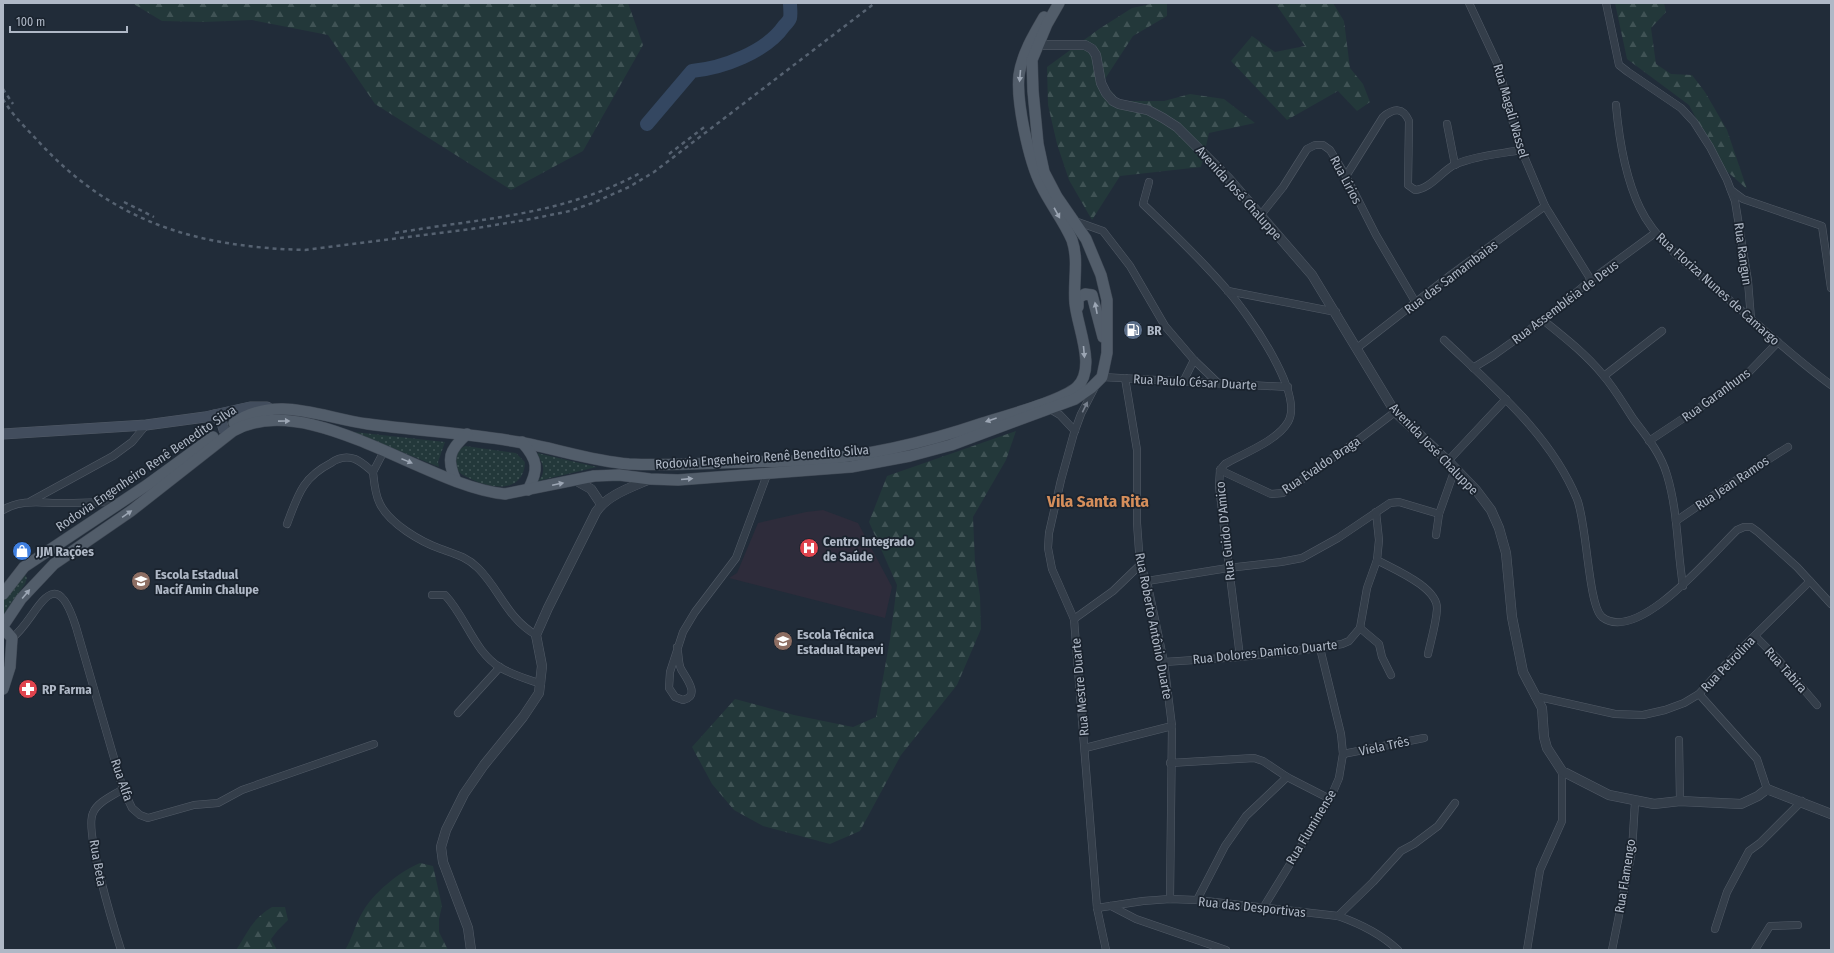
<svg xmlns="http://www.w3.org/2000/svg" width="1834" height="953" viewBox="0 0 1834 953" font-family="'Fira Sans Condensed',sans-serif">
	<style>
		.medical { fill: #2e2c3b }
		.grass { fill: url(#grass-dots) }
		.forest { fill: url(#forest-firs) }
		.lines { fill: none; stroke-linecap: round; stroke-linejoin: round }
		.river { stroke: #344761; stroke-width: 14 }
		.minor-casing { stroke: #525b67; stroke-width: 8 }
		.tertiary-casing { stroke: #525b67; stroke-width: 10 }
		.secondary-casing { stroke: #525b67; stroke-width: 11 }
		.primary-casing { stroke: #3e4753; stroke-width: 12 }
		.minor { stroke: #343e4a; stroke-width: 7 }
		.tertiary { stroke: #343e4a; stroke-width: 9 }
		.secondary { stroke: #424d5d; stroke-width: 10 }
		.primary { stroke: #525d6a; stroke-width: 11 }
		.rail { stroke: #566271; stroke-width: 2.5; stroke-dasharray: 4 4; stroke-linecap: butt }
		.oneway { fill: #9ca6b4 }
		.oneway2 { fill: #78818e }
		.labels { text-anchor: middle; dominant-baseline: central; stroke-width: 3.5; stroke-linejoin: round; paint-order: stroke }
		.street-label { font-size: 13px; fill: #afb8c6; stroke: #1a232e }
		.poi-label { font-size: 13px; font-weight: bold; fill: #afb8c6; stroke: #1a232e; text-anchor: start }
		.district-label { font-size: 17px; font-weight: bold; fill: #d58e5b; stroke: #1a232e }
	</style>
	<defs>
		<pattern id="grass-dots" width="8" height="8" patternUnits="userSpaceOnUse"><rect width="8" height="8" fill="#23383a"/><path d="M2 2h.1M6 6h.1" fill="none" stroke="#405355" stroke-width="1.8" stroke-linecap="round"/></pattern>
		<pattern id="forest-firs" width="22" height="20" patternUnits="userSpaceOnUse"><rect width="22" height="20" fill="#23383a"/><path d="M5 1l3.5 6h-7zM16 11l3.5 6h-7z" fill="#405355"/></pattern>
	</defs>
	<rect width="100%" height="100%" fill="#212c39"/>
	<path class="medical" d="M823 510 858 523 892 587 885 618 729 578 737 573 758 523 806 512Z"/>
	<g class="grass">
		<path d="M345 431 445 442 438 462 439 467 377 442Z"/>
		<path d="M465 446 516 453 525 462C524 491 496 490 475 481 470 478 463 476 459 472 453 466 455 458 457 451Z"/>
		<path d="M537 453 597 467 538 481C547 472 543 464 537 453Z"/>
		<path d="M24 573 27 578 25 584 3 615V598Z"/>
	</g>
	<g class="forest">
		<path d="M132 3H628L643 45 583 151 511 190 375 104 328 35 252 20 204 22 162 21Z"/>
		<path d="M1155 3H1167V16L1133 36 1103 82 1120 101H1164L1190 94 1224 99 1255 123 1209 133 1201 167 1120 176 1092 220 1069 180 1057 144 1048 105 1047 67 1099 29 1132 8Z"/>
		<path d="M1275 3H1333L1344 21 1350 68 1363 84 1370 102 1357 111 1338 91 1287 120 1231 61 1252 36 1275 52 1305 46Z"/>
		<path d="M1615 3H1664L1666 12 1651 28 1656 64 1671 74 1692 75 1705 92 1727 130 1747 189 1722 167 1689 105 1627 59Z"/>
		<path d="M1016 431 1006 460 973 517 975 562 980 596 981 629 957 685 901 755 860 831 830 844 763 826 734 810 712 784 692 747 735 699 794 715 853 727 876 717 890 639 897 585 869 522 887 476Z"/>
		<path d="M420 863 433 866 442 906 439 919V932L448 950H345C352 939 355 925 362 913 372 894 400 871 420 863Z"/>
		<path d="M272 907H285L288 920 278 930 271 939 277 950H236C249 931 251 920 272 907Z"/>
	</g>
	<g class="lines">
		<path class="river" d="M647 124 692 71C723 68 766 52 784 26 786 24 789 21 790 18 791 14 790 8 790 3"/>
		<g class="minor-casing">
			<g id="minor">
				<path d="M1469 3 1498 65 1518 142 1545 206 1591 280"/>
				<path d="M1606 3 1619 65 1628 72 1681 108 1694 122 1710 147 1727 180 1735 201 1748 281 1751 319"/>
				<path d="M1616 105C1619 139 1625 177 1640 208 1657 244 1697 272 1726 297 1761 327 1794 358 1831 385"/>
				<path d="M1447 124 1455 165"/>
				<path d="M1346 176 1383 117C1394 108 1403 107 1409 121L1408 185 1415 190C1430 189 1441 172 1454 165 1474 156 1499 154 1521 150"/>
				<path d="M1149 182 1143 204C1172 232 1202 260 1228 291 1247 313 1305 393 1288 422 1277 441 1244 453 1225 464L1220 470 1219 486 1240 657"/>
				<path d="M1731 190 1743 199 1822 226 1831 288"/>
				<path d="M1260 216 1283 187 1307 149 1315 145H1323L1330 150 1346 176 1376 235 1416 303"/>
				<path d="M1075 221 1103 231 1130 266 1165 326 1194 360 1218 383"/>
				<path d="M1228 291 1336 312"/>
				<path d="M1543 320C1564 337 1586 354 1603 375 1615 389 1624 405 1634 420 1647 437 1661 454 1667 475 1678 511 1677 549 1683 586"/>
				<path d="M1444 340C1494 388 1550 434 1577 499 1587 523 1588 605 1602 617 1638 645 1714 552 1737 530L1744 527H1751L1758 532 1797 567 1831 604"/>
				<path d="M1357 348 1452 274 1545 206"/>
				<path d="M1473 368 1494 355 1543 320 1591 280 1655 233"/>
				<path d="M1604 376 1662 331"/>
				<path d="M1102 377 1288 387"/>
				<path d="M1125 378 1137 450V523L1140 565 1147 581 1164 662 1172 726 1170 899"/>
				<path d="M1183 382 1194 360"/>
				<path d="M1095 387 1081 414 1074 433 1061 480 1049 533 1048 548 1052 569 1074 619 1097 908 1106 950"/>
				<path d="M1050 409 1060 415 1075 431"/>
				<path d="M1649 441 1732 386 1749 372 1778 342"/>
				<path d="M384 451 373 472C374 482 375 495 380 504 390 524 421 542 441 549 455 554 467 557 478 568 500 590 507 618 536 635"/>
				<path d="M1448 461 1506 399"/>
				<path d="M1220 470 1271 494 1283 493 1358 440 1395 412"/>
				<path d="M31 501 113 456 132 442 146 425"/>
				<path d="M3 510C21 499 41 503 61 503 81 503 101 502 121 502"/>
				<path d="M1676 521 1730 484 1788 447"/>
				<path d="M287 524C298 495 302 478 331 463 338 458 346 456 355 459 362 462 367 467 373 472"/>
				<path d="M1436 535 1439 514 1455 469"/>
				<path d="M1377 560C1393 569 1438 587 1437 609 1436 624 1431 640 1428 654"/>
				<path d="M1147 581 1228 568 1281 562 1302 558 1338 538 1390 503 1399 502 1439 514"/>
				<path d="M432 595H445C466 617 474 652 501 668 513 675 527 679 541 684"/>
				<path d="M1074 619 1113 591 1140 565"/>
				<path d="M1360 628 1379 644 1382 657 1391 675"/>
				<path d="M1755 636 1777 658 1817 705"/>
				<path d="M12 638C37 620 53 555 76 627L123 789 132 808 140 815 148 818 194 805 218 803 242 790 374 744"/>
				<path d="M677 647C679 653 678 663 681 669 686 678 701 696 683 700L675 697 669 688 670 672 683 632 695 612 736 558 768 472"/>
				<path d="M1164 662 1240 657 1320 648 1342 644 1349 641 1360 628 1367 588 1377 560 1379 540 1376 512"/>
				<path d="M1699 694 1757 759 1767 789"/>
				<path d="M1535 696 1615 714 1643 715 1665 710 1684 703 1699 694 1726 664 1810 581"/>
				<path d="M458 713 500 667"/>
				<path d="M1679 740 1680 801"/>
				<path d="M1085 748 1172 726"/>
				<path d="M1343 754 1424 738"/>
				<path d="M1170 763 1254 758 1263 761 1287 777 1330 799"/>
				<path d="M1197 900 1225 846 1246 816 1287 777"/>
				<path d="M1111 906 1136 919 1226 950"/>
				<path d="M1097 908 1143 901 1170 899 1197 900 1338 916C1361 924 1381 934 1398 950"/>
				<path d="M1263 908 1330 799 1339 778 1343 754 1341 734 1320 648"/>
				<path d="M1338 916 1373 882 1401 851 1414 844 1438 826 1455 803"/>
				<path d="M1715 929 1727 892 1749 851 1760 843 1802 801"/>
				<path d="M121 950C114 928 84 831 93 813 97 802 114 795 123 789"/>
				<path d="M1527 950 1540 870 1562 821V771"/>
				<path d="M1612 950 1632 851 1635 802"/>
				<path d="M1755 950 1770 926 1798 925"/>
			</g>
		</g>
		<g class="tertiary-casing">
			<g id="tertiary">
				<path d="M1039 45H1085L1092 49 1096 55 1101 83 1106 93 1113 101 1119 104 1148 110 1163 118 1177 127 1229 179 1312 275 1395 412 1448 461 1476 490 1491 510 1499 528 1506 553 1512 617 1523 672 1542 708 1544 737 1547 748 1562 771 1609 795 1654 804 1680 801 1741 804 1758 796 1767 789 1831 814"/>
				<path d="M575 480 591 489 601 504"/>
				<path d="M471 950 468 928 443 862 441 847 446 830 464 794 484 765 523 717 539 693 542 666 536 635 548 608 596 512C607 495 632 487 650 479"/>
			</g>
		</g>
		<g class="secondary-casing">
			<g id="secondary">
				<path d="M214 415 222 423 224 430"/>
				<path d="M3 434 146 425 205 417 250 407H267L272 410"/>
			</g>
		</g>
		<g class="primary-casing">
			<g id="primary">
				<path d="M1078 307V298L1085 294 1092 295 1103 337"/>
				<path d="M234 423C277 394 322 418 368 424 418 431 468 433 518 442 555 448 590 461 629 464 669 466 708 463 748 462 769 461 790 462 811 460 870 456 927 442 983 423 1004 416 1062 401 1077 387 1097 368 1077 327 1075 303 1073 283 1079 260 1072 240 1064 221 1050 204 1041 185 1029 161 1016 102 1019 75 1022 54 1034 34 1044 17"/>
				<path d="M522 442C538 460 539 469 528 490"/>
				<path d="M456 481C446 459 449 450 467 434"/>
				<path d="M3 594 24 567 147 485 213 437"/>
				<path d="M3 626 21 599 54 564 131 511 233 431C308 388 427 487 505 494L594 476 619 475 650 479 678 480 851 467 910 456 951 445 1075 399 1091 388 1102 377 1107 353V300L1101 275 1086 239 1057 197 1044 172 1038 144 1033 91 1032 60 1047 24 1059 3"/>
				<path d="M3 628 12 638 10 667 3 689"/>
			</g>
		</g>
		<use href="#minor" class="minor"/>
		<use href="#tertiary" class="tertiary"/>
		<use href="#secondary" class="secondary"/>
		<use href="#primary" class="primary"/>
		<g class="rail">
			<path d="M3 89 13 104"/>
			<path d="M3 99C12 115 26 128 38 141 113 223 197 247 305 250L471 229 531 219 570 211 595 202 629 187 654 172 875 3"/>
			<path d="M669 154 707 125"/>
			<path d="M124 202 154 217"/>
			<path d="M395 233C483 218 562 216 642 172"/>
		</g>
	</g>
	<defs><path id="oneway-solid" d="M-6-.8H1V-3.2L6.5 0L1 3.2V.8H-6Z"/></defs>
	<g class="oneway">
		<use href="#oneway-solid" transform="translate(1020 76) rotate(95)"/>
		<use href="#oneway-solid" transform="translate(1057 213) rotate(61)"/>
		<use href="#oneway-solid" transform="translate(1096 308) rotate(-101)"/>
		<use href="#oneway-solid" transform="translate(1084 352) rotate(85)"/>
		<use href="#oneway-solid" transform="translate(991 420) rotate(161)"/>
		<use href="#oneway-solid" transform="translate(284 421) rotate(-1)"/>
		<use href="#oneway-solid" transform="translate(407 461) rotate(22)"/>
		<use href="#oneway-solid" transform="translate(687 479) rotate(-5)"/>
		<use href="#oneway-solid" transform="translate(558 484) rotate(-12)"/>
		<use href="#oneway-solid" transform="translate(127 514) rotate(-35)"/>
		<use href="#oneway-solid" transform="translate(26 594) rotate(-50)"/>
	</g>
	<use class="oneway2" href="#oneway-solid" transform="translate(1085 407) rotate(-64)"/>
	<defs>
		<g id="fuel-disc" transform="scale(1)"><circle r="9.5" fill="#5c6f8a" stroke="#1a232e"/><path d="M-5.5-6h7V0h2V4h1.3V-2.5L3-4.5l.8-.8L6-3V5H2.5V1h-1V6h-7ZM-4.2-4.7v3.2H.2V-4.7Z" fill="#fff"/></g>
		<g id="hospital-disc" transform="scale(1)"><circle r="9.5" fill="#e0444e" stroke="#1a232e"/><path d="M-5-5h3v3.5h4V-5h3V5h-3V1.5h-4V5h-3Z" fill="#fff"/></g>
		<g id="shop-disc" transform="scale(1)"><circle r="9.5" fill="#3f7fe0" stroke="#1a232e"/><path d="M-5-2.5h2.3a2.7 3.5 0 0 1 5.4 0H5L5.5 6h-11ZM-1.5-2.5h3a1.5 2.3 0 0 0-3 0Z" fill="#fff"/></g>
		<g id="school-disc" transform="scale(1)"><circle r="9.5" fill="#8d6e63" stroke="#1a232e"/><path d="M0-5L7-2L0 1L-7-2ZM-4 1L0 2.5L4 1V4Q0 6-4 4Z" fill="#fff"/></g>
		<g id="university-disc" transform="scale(1)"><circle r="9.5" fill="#8d6e63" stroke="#1a232e"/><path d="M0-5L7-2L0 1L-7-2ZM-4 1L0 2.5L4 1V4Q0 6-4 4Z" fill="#fff"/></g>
		<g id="pharmacy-disc" transform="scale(1)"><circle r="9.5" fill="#e0444e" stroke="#1a232e"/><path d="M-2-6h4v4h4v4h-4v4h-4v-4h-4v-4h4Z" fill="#fff"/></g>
	</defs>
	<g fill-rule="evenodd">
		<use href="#fuel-disc" x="1133" y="330"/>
		<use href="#hospital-disc" x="809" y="548"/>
		<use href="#shop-disc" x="22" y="551"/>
		<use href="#school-disc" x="141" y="581"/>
		<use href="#university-disc" x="783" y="641"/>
		<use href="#pharmacy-disc" x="28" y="689"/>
	</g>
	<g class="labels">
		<g class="street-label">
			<text transform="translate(1511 111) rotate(74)">Rua Magali Wassel</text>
			<text transform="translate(1346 180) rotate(62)">Rua Lírios</text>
			<text transform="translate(1239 193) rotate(48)">Avenida José Chaluppe</text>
			<text transform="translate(1743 254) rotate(82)">Rua Rangun</text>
			<text transform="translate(1451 277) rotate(-37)">Rua das Samambaias</text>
			<text transform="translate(1718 289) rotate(42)">Rua Floriza Nunes de Camargo</text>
			<text transform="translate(1565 302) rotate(-37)">Rua Assembléia de Deus</text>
			<text transform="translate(1195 382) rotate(3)">Rua Paulo César Duarte</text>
			<text transform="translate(1716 395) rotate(-36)">Rua Garanhuns</text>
			<text transform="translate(1434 449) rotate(46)">Avenida José Chaluppe</text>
			<text transform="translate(762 457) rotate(-4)">Rodovia Engenheiro Renê Benedito Silva</text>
			<text transform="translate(1321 465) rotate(-34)">Rua Evaldo Braga</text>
			<text transform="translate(146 468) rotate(-34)">Rodovia Engenheiro Renê Benedito Silva</text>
			<text transform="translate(1732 483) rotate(-34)">Rua Jean Ramos</text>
			<text transform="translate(1225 531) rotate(-96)">Rua Guido D'Amico</text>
			<text transform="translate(1154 626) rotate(79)">Rua Roberto Antônio Duarte</text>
			<text transform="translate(1265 652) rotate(-6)">Rua Dolores Damico Duarte</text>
			<text transform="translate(1728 664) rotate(-46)">Rua Petrolina</text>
			<text transform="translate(1786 670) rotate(48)">Rua Tabira</text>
			<text transform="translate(1080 687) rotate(-95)">Rua Mestre Duarte</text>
			<text transform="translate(1384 746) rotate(-12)">Viela Três</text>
			<text transform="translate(122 780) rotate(71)">Rua Alfa</text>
			<text transform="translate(1311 827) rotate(-59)">Rua Fluminense</text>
			<text transform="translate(98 863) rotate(80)">Rua Beta</text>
			<text transform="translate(1625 876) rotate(-81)">Rua Flamengo</text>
			<text transform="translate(1252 907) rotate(6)">Rua das Desportivas</text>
		</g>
		<g class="poi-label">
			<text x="1147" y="330">BR</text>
			<text x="823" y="541">Centro Integrado<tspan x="823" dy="15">de Saúde</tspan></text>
			<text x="36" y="551">JJM Rações</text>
			<text x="155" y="574">Escola Estadual<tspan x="155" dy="15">Nacif Amin Chalupe</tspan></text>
			<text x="797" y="634">Escola Técnica<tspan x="797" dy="15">Estadual Itapevi</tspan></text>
			<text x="42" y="689">RP Farma</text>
		</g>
		<g class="district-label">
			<text x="1098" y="501">Vila Santa Rita</text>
		</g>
	</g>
	<rect width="1834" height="953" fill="none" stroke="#afb8c6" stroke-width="8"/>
	<path d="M10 26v6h117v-6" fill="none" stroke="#afb8c6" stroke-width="2"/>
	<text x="16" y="26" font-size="12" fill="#afb8c6" stroke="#1a232e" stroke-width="3" paint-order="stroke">100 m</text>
</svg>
